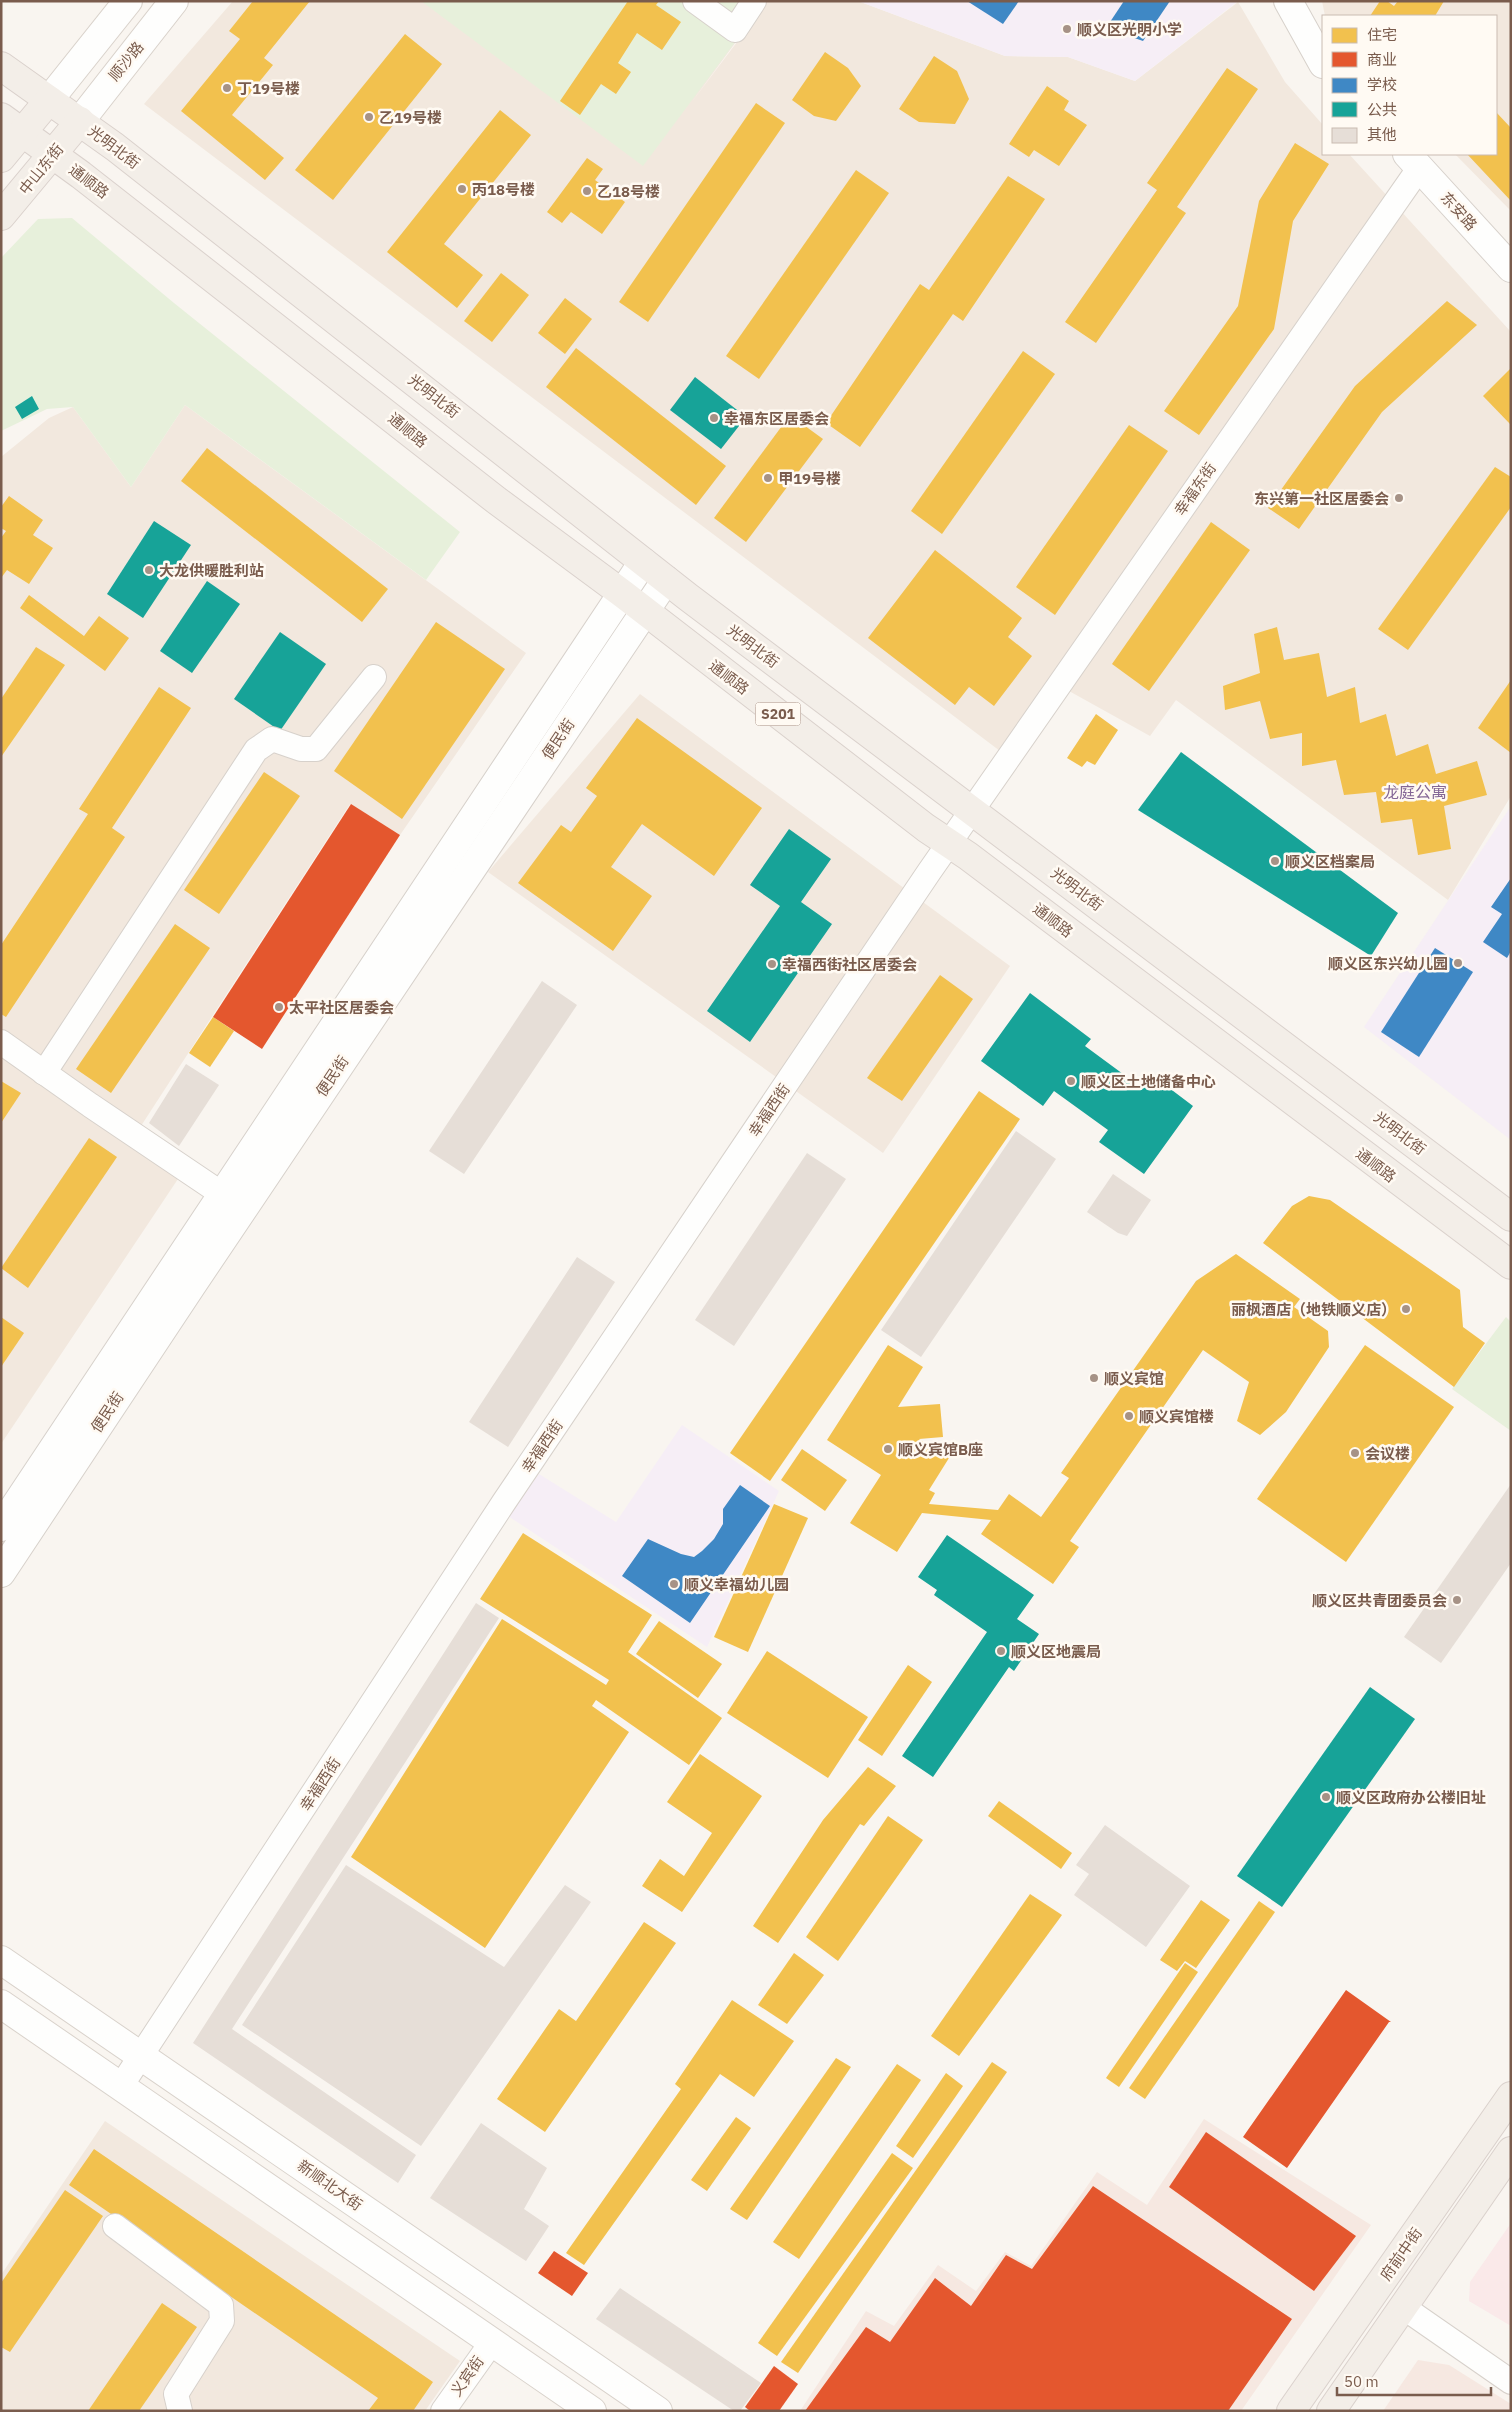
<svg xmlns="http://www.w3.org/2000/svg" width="1512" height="2412" viewBox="0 0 1512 2412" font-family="'IBM Plex Sans','Noto Sans SC',sans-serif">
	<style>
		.residential { fill: #f2e8de }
		.commercial { fill: #f6e8e1 }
		.education { fill: #f6eef6 }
		.medical { fill: #fae9e9 }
		.green { fill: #e7f0db }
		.homes { fill: #f2c14e }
		.shops { fill: #e4572e }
		.schools { fill: #3f88c5 }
		.public { fill: #17a398 }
		.building { fill: #e6ded7 }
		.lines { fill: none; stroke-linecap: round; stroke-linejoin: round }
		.minor-casing { stroke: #d7d1cb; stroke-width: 26 }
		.tertiary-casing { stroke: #d7d1cb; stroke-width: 30 }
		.secondary-casing { stroke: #d9d2cb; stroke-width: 30 }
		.primary-casing { stroke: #dad1cc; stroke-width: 30 }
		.minor { stroke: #fefefd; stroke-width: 24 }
		.tertiary { stroke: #fefefd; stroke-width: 28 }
		.secondary { stroke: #fefefd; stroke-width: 28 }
		.primary { stroke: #f3eee8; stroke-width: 28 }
		.poi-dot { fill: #a69286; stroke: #fffaf3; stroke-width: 2 }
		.labels { text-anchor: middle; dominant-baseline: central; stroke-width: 5; stroke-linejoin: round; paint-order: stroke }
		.shield { fill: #fffaf3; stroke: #a28b7f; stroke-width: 1 }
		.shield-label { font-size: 14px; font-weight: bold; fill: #7a5c4d }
		.poi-label { font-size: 15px; font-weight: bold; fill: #7a5c4d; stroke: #fffaf3; text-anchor: start }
		.street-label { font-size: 15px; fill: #7a5c4d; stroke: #fffaf3 }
		.neighbourhood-label { font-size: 16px; fill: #846695; stroke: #fffaf3 }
	</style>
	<rect width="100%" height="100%" fill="#f9f5f0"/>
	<g class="residential">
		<path d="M233 1H766L691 103 768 1H858L1005 56 1068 57 1135 81 1238 2 1285 82 1323 125V154H1349L1511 332V796L1448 900 1176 700 1150 736 1051 681 1000 751 144 104Z"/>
		<path d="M1322 1H1511V211L1455 154H1496V16H1325Z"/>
		<path d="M185 405 526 653 400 835 350 804 139 1129 184 1170 1 1444V457L49 418 73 407 131 487Z"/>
		<path d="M640 694 1010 966 883 1153 488 872Z"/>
		<path d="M105 2121 460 2361 425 2411H1V2275Z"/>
	</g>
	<g class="commercial">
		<path d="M1204 2119 1371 2225 1241 2411H800L866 2311 894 2326 938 2265 976 2291 1005 2252 1031 2266 1097 2172 1147 2205Z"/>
		<path d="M1418 2360 1449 2365 1511 2404V2411H1383Z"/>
	</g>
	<g class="education">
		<path d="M858 1H1238L1135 81 1068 57 1005 56Z"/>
		<path d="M1511 806V1140L1364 1027Z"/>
		<path d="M682 1425 779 1491 707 1647 508 1516 539 1474 616 1522Z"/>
	</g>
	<path class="medical" d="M1511 2223V2326L1469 2301 1470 2282Z"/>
	<g class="green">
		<path d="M421 1H764L765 2 643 166Z"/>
		<path d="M72 218 174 303 460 532 426 580 185 405 131 487 73 407 47 409 1 431V258L38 219Z"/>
		<path d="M1506 1317 1511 1322V1431L1452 1389Z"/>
	</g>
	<g class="homes">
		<path d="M253 1H310L264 58 273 65 232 115 284 158 265 180 181 111 240 39 229 31Z"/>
		<path d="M628 1H659L656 5 681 22 662 50 637 33 618 63 631 72 616 94 601 84 580 115 560 101Z"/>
		<path d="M1380 1H1387L1394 6 1398 1H1444L1435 16H1370Z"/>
		<path d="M405 34 442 64 333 200 295 170Z"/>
		<path d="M825 52 848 68 861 86 836 121 814 116 792 100Z"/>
		<path d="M934 56 957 71 969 99 955 124 919 122 899 109Z"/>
		<path d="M1227 68 1258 89 1177 207 1186 213 1096 343 1065 322 1157 190 1147 183Z"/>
		<path d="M1047 86 1069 101 1064 110 1087 125 1059 166 1034 150 1029 157 1009 144Z"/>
		<path d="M756 103 785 123 648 322 619 302Z"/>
		<path d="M500 110 531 135 444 244 483 275 457 308 387 252Z"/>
		<path d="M1496 112 1511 128V201L1467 154H1496Z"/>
		<path d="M1295 143 1329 164 1293 221 1274 329 1199 435 1164 411 1238 306 1259 201Z"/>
		<path d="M587 158 603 169 595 180 625 202 602 234 571 212 562 223 547 212Z"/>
		<path d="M856 170 889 193 759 379 726 356Z"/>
		<path d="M1008 176 1045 199 963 321 953 314 860 447 826 423 920 284 929 290Z"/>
		<path d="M501 273 529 295 492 342 464 321Z"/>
		<path d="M565 298 592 319 565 354 538 333Z"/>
		<path d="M1447 301 1477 325 1382 412 1299 529 1268 508 1355 386Z"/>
		<path d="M576 348 726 466 696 505 546 387Z"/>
		<path d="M1023 351 1055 374 942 534 911 511Z"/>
		<path d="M1511 368V425L1483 396Z"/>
		<path d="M790 415 823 439 746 542 714 518Z"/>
		<path d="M1129 425 1168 451 1055 615 1016 587Z"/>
		<path d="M207 448 388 589 362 622 181 481Z"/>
		<path d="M1495 467 1511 477V507L1408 650 1378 629Z"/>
		<path d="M9 496 43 520 33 535 53 548 29 584 7 570 1 578V538L6 531 1 528V507Z"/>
		<path d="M1211 522 1250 550 1149 691 1112 664Z"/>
		<path d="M935 550 1022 618 1008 637 1032 656 994 706 969 687 955 705 868 638Z"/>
		<path d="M29 595 84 636 99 616 129 638 105 671 20 608Z"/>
		<path d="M436 622 505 669 402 819 334 771Z"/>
		<path d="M1277 627 1284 660 1319 653 1327 697 1355 687 1360 723 1386 714 1396 756 1428 744 1436 774 1477 761 1487 795 1444 806 1451 849 1418 855 1412 819 1381 823 1376 792 1344 795 1336 760 1302 766V733L1270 739 1260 701 1225 710 1223 686 1260 673 1254 634Z"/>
		<path d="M36 647 65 665 1 757V699Z"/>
		<path d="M1511 680V753L1478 728Z"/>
		<path d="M159 687 191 708 112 828 125 837 6 1017 1 1014V945L88 814 79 809Z"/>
		<path d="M1096 714 1118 730 1095 765 1087 761 1082 767 1067 758Z"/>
		<path d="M637 718 762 808 714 876 642 824 611 867 652 896 613 951 518 883 561 825 571 832 597 796 586 788Z"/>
		<path d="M264 772 300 796 219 914 184 890Z"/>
		<path d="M175 924 210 948 111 1093 76 1069Z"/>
		<path d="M940 975 973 999 902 1101 867 1078Z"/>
		<path d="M213 1017 234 1031 210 1067 189 1053Z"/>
		<path d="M1 1081 21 1093 1 1123Z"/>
		<path d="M979 1091 1020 1119 770 1481 730 1453Z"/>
		<path d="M89 1138 117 1157 28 1288 1 1268Z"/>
		<path d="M1309 1196 1330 1200 1460 1290 1463 1327 1485 1343 1454 1387 1263 1243 1292 1206Z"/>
		<path d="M1236 1254 1300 1299 1294 1307 1328 1331 1329 1347 1286 1412 1260 1435 1237 1421 1249 1382 1203 1350 1070 1541 1079 1547 1053 1584 981 1534 991 1520 922 1513 897 1552 850 1523 881 1475 827 1440 888 1345 923 1367 898 1407 940 1404 943 1437 919 1439 949 1458 929 1490 935 1493 929 1504 998 1510 1009 1494 1041 1517 1069 1478 1061 1473 1196 1281Z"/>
		<path d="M1 1317 24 1333 1 1367Z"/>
		<path d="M1365 1345 1454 1407 1346 1562 1257 1499Z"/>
		<path d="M802 1449 847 1480 825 1511 781 1480Z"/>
		<path d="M774 1504 808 1518 748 1652 714 1637Z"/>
		<path d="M523 1533 652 1615 628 1652 722 1718 689 1765 596 1700 592 1706 629 1732 485 1948 351 1857 502 1619 606 1685 609 1680 480 1599Z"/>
		<path d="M659 1621 722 1664 698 1698 636 1654Z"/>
		<path d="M767 1651 868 1717 828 1778 727 1713Z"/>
		<path d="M908 1665 932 1682 882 1756 858 1740Z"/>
		<path d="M700 1754 762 1796 682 1912 642 1886 660 1859 684 1876 712 1833 667 1802Z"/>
		<path d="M868 1767 896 1786 864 1826 860 1824 778 1943 753 1926 823 1820Z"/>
		<path d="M999 1801 1072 1853 1061 1869 988 1816Z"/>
		<path d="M888 1816 923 1840 838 1961 806 1937Z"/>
		<path d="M1030 1894 1062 1915 959 2056 931 2036Z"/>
		<path d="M1201 1900 1230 1920 1196 1968 1185 1961 1177 1971 1160 1960Z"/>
		<path d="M1259 1901 1275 1912 1145 2099 1129 2088Z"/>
		<path d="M644 1922 676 1943 545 2132 497 2099 559 2009 576 2021Z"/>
		<path d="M794 1953 824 1975 787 2024 758 2005Z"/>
		<path d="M1185 1963 1198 1972 1119 2087 1106 2078Z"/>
		<path d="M732 2000 794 2041 754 2097 720 2074 584 2265 566 2253 681 2089 675 2084Z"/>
		<path d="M836 2058 851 2067 747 2220 730 2209Z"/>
		<path d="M992 2062 1007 2072 798 2373 781 2362Z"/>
		<path d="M897 2064 921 2080 799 2259 773 2242Z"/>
		<path d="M946 2073 963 2086 913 2158 896 2146Z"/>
		<path d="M736 2117 751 2128 707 2191 691 2180Z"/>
		<path d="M94 2149 433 2382 413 2411H368L378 2398 69 2185Z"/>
		<path d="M892 2153 913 2168 777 2356 758 2343Z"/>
		<path d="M65 2190 103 2216 10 2352 1 2347V2283Z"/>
		<path d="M162 2303 197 2327 139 2411H88Z"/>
	</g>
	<g class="shops">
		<path d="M351 804 400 835 262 1049 213 1017Z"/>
		<path d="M1346 1990 1391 2022H1389L1287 2168 1243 2137Z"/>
		<path d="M1206 2132 1356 2236 1314 2291 1169 2187Z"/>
		<path d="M1093 2186 1292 2319 1228 2411H805L866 2327 890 2342 935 2278 971 2306 1006 2255 1032 2269Z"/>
		<path d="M554 2251 588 2273 572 2296 538 2273Z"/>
		<path d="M774 2366 798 2384 779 2411H750L745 2407Z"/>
	</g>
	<g class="schools">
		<path d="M967 1H1019L1003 24Z"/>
		<path d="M1124 1H1170L1143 41 1106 28Z"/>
		<path d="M1511 878V951L1507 958 1483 942 1502 914 1491 907Z"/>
		<path d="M1435 948 1473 972 1419 1057 1381 1032Z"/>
		<path d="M740 1485 770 1506 690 1623 622 1576 648 1539 681 1554 694 1557 702 1551 714 1539 723 1524V1509Z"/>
	</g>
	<g class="public">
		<path d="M695 377 746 417 721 449 670 410Z"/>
		<path d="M32 396 39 409 22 419 15 407Z"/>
		<path d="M154 521 191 545 143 618 107 594Z"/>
		<path d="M207 581 240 604 192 673 160 651Z"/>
		<path d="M280 632 326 664 280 731 234 699Z"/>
		<path d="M1181 752 1398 913 1371 956 1138 810Z"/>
		<path d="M789 829 831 859 801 902 832 924 750 1042 707 1011 780 906 750 885Z"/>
		<path d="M1030 993 1091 1039 1085 1046 1142 1088 1152 1075 1193 1106 1144 1174 1099 1142 1108 1130 1054 1091 1043 1106 981 1061Z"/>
		<path d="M947 1535 1034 1595 1017 1619 1039 1634 1014 1671 1009 1667 933 1777 902 1756 987 1632 934 1595 937 1590 918 1577Z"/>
		<path d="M1370 1687 1415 1719 1282 1907 1237 1876Z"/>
	</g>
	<g class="building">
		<path d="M542 981 577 1005 464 1174 429 1151Z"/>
		<path d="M186 1064 219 1085 179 1146 149 1123Z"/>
		<path d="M1016 1131 1056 1159 921 1357 881 1330Z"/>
		<path d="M807 1153 846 1179 734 1346 695 1320Z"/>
		<path d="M1113 1174 1151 1200 1127 1236 1118 1233 1087 1212Z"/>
		<path d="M577 1257 615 1282 508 1447 469 1422Z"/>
		<path d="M1511 1484V1563L1441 1663 1404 1637Z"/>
		<path d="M476 1603 499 1618 232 2029 416 2155 398 2183 193 2043Z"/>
		<path d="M1105 1825 1190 1886 1146 1947 1074 1895 1089 1874 1076 1865Z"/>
		<path d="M346 1865 504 1967 565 1885 591 1902 421 2146 242 2025Z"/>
		<path d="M481 2123 547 2168 524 2209 549 2226 526 2261 430 2198Z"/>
		<path d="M620 2288 761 2383 740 2411H734L596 2319Z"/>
	</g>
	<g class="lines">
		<g class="minor-casing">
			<g id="minor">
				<path d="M695 1 735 30 754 1"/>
				<path d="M1 1042 90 1105 222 1194"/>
				<path d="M44 1073 256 750 272 739 301 749H316L374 677"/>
				<path d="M121 2086 504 1502 929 872 1420 167"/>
				<path d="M115 2226 221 2305 222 2321 176 2394 180 2411"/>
				<path d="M1403 2307 1511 2382"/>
				<path d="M443 2411 492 2342"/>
			</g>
		</g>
		<g class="tertiary-casing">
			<g id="tertiary">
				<path d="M1288 1 1323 64"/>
				<path d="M1407 154 1511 268"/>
				<path d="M1 1527 643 562"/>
				<path d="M1 1573 192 1285 666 580"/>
			</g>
		</g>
		<g class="secondary-casing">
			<g id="secondary">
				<path d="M49 100 128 1"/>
				<path d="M80 121 174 1"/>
				<path d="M1 1960 658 2411"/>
				<path d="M1 2004 592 2411"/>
			</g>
		</g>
		<g class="primary-casing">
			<g id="primary">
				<path d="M1 66 115 147 688 597 1511 1217"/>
				<path d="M1 117 81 175 496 500 623 594 926 828 968 856 1511 1265"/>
				<path d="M1 158 49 100"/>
				<path d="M1 216 80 121"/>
				<path d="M1291 2411 1511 2096"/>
				<path d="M1331 2411 1511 2151"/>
			</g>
		</g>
		<use href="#minor" class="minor"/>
		<use href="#tertiary" class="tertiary"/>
		<use href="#secondary" class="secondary"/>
		<use href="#primary" class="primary"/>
	</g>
	<g class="poi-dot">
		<circle cx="1067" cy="29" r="5"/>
		<circle cx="227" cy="88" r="5"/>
		<circle cx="369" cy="117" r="5"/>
		<circle cx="462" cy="189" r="5"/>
		<circle cx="587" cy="191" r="5"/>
		<circle cx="714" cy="418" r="5"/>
		<circle cx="768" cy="478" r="5"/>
		<circle cx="1399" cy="498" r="5"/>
		<circle cx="149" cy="570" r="5"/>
		<circle cx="1275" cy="861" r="5"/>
		<circle cx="1458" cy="963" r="5"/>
		<circle cx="772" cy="964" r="5"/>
		<circle cx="279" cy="1007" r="5"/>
		<circle cx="1071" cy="1081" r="5"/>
		<circle cx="1406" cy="1309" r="5"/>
		<circle cx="1094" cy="1378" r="5"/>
		<circle cx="1129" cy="1416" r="5"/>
		<circle cx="888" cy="1449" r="5"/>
		<circle cx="1355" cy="1453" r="5"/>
		<circle cx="674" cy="1584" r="5"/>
		<circle cx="1457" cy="1600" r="5"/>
		<circle cx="1001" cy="1651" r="5"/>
		<circle cx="1326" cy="1797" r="5"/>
	</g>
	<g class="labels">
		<rect class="shield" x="755.5" y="702.5" width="45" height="23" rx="4"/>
		<g class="shield-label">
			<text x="778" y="714">S201</text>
		</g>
		<g class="poi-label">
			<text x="1077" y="29">顺义区光明小学</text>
			<text x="237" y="88">丁19号楼</text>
			<text x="379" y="117">乙19号楼</text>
			<text x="472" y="189">丙18号楼</text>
			<text x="597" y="191">乙18号楼</text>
			<text x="724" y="418">幸福东区居委会</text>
			<text x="778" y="478">甲19号楼</text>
			<text x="1389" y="498" text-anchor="end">东兴第一社区居委会</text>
			<text x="159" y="570">大龙供暖胜利站</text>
			<text x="1285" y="861">顺义区档案局</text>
			<text x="1448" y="963" text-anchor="end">顺义区东兴幼儿园</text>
			<text x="782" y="964">幸福西街社区居委会</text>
			<text x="289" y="1007">太平社区居委会</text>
			<text x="1081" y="1081">顺义区土地储备中心</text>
			<text x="1396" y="1309" text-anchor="end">丽枫酒店（地铁顺义店）</text>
			<text x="1104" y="1378">顺义宾馆</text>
			<text x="1139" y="1416">顺义宾馆楼</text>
			<text x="898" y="1449">顺义宾馆B座</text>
			<text x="1365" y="1453">会议楼</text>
			<text x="684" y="1584">顺义幸福幼儿园</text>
			<text x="1447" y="1600" text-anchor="end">顺义区共青团委员会</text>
			<text x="1011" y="1651">顺义区地震局</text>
			<text x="1336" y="1797">顺义区政府办公楼旧址</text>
		</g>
		<g class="street-label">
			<text transform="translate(126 61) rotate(-51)">顺沙路</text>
			<text transform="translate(114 147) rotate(37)">光明北街</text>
			<text transform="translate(41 169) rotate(-51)">中山东街</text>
			<text transform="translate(89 181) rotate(37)">通顺路</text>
			<text transform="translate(1459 211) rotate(48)">东安路</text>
			<text transform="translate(434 396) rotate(38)">光明北街</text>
			<text transform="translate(408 430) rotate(39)">通顺路</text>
			<text transform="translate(1195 489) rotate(-55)">幸福东街</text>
			<text transform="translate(753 646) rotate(37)">光明北街</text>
			<text transform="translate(729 677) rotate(37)">通顺路</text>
			<text transform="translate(558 739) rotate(-56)">便民街</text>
			<text transform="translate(1077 889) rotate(37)">光明北街</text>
			<text transform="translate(1053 920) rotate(37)">通顺路</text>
			<text transform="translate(332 1076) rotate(-56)">便民街</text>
			<text transform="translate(769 1110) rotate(-56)">幸福西街</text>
			<text transform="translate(1400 1133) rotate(37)">光明北街</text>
			<text transform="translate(1376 1165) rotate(37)">通顺路</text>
			<text transform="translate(107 1412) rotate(-56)">便民街</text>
			<text transform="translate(542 1446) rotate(-56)">幸福西街</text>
			<text transform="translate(320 1784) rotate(-57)">幸福西街</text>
			<text transform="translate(330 2185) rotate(35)">新顺北大街</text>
			<text transform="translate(1401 2254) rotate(-55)">府前中街</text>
			<text transform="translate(467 2376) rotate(-55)">义宾街</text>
		</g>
		<g class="neighbourhood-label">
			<text x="1415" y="792">龙庭公寓</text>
		</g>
	</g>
	<rect width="1512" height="2412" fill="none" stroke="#7a5c4d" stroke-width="5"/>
	<rect x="1322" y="15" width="175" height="140" fill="#fffaf3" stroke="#cabbb1"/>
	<rect x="1332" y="28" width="25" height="15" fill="#f2c14e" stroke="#cabbb1"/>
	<text x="1367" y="40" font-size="15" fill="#7a5c4d">住宅</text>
	<rect x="1332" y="52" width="25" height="15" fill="#e4572e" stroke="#cabbb1"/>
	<text x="1367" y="65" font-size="15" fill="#7a5c4d">商业</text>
	<rect x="1332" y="78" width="25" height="15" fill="#3f88c5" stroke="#cabbb1"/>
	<text x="1367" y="90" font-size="15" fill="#7a5c4d">学校</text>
	<rect x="1332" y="102" width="25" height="15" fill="#17a398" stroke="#cabbb1"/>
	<text x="1367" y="115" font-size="15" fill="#7a5c4d">公共</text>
	<rect x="1332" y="128" width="25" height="15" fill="#e6ded7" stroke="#cabbb1"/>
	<text x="1367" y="140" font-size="15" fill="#7a5c4d">其他</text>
	<path d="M1337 2387v8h154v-8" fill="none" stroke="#7a5c4d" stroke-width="2.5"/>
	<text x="1344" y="2387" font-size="15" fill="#7a5c4d" stroke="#fffaf3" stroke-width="4" paint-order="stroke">50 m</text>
</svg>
